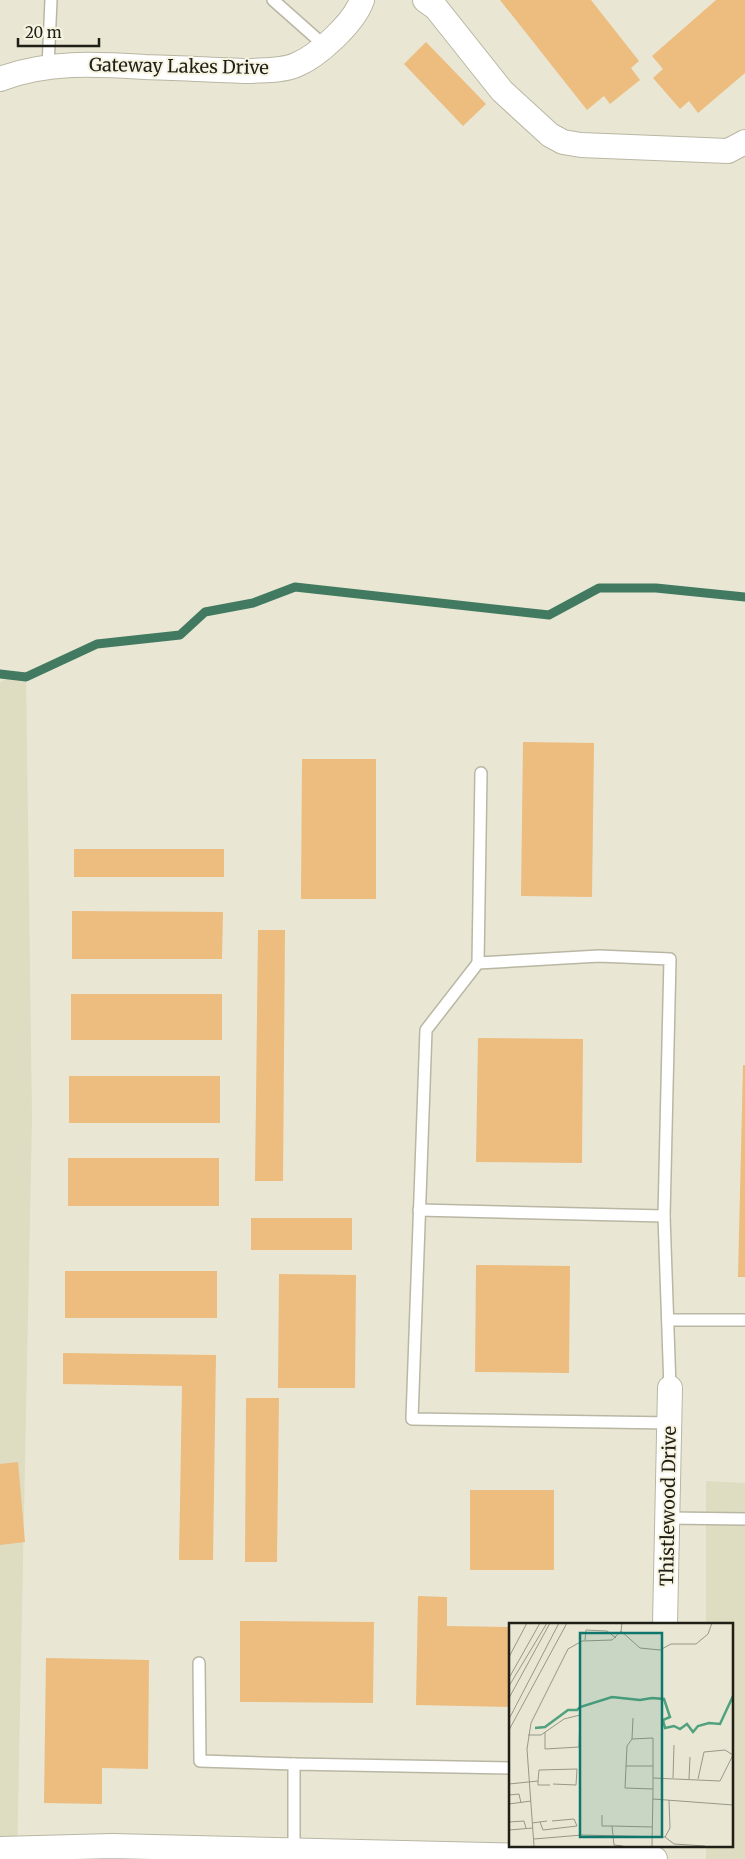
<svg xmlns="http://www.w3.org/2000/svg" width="745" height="1859" viewBox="0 0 745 1859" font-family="Merriweather,serif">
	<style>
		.built { fill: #dedcc1 }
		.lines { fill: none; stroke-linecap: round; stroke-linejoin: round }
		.stream { stroke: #417a60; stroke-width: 9 }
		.building { fill: #edbc7f }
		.lane-casing { stroke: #b9b7a4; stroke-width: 14 }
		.street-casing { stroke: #b9b7a4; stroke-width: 26 }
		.lane { stroke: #fff; stroke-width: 11 }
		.street { stroke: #fff; stroke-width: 24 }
		.labels { text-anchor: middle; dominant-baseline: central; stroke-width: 4; stroke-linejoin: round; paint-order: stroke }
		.street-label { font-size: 18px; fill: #1f1e17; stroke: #f7f5e1 }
		.inset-river { fill: none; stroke: #50a27f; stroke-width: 2.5 }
		.inset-road { fill: none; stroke: #989788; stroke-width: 1 }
		.view { fill: #0f766e; fill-opacity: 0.15; stroke: #0f766e; stroke-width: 2.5 }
		.inset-edge { fill: none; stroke: #1f1e17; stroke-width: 2.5 }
	</style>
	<rect width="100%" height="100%" fill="#e9e7d3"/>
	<g class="built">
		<path d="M26 671 32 1118 17 1859H0V682Z"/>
		<path d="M706 1481 745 1483V1859H706V1845H731V1624H706Z"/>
	</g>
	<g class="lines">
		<path class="stream" d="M0 674 26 677 97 644 180 635 205 612 253 603 295 587 549 615 599 588H656L745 597"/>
	</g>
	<g class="building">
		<path d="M500 0H591L639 61 631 68 640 80 610 104 604 96 587 110Z"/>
		<path d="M716 0H745V73L698 113 689 101 680 109 653 78 663 69 652 56Z"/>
		<path d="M426 42 486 104 463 126 404 64Z"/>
		<path d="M523 742 594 743 592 897 521 896Z"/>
		<path d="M302 759H376V899H301Z"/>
		<rect x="74" y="849" width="150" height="28"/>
		<path d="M72 911 223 912 222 959H72Z"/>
		<path d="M258 930H285L283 1181H255Z"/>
		<rect x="71" y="994" width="151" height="46"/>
		<path d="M478 1038 583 1039 582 1163 476 1162Z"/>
		<path d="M743 1065H745V1277H738Z"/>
		<rect x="69" y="1076" width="151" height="47"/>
		<rect x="68" y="1158" width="151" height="48"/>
		<rect x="251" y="1218" width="101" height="32"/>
		<path d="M476 1265 570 1266 569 1373 475 1372Z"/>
		<rect x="65" y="1271" width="152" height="47"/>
		<path d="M279 1274 356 1275 355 1388H278Z"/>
		<path d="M63 1353 216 1355 213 1560H179L182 1386 63 1384Z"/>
		<path d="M246 1398H279L277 1562H245Z"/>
		<path d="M18 1462 25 1542 0 1545V1464Z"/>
		<rect x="470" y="1490" width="84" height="80"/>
		<path d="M418 1596 447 1597V1626L510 1627V1707L416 1705Z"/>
		<path d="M240 1621 374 1622 373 1703 240 1702Z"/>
		<path d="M46 1658 149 1660 148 1769 102 1768V1804L44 1803Z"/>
	</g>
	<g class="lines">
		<g class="lane-casing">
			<g id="lane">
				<path d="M273 0 325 46"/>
				<path d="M48 67 51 0"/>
				<path d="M478 963 481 773"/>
				<path d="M419 1210 664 1216"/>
				<path d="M668 1320H745"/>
				<path d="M670 1388 664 1216 670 959 599 956 478 963 426 1030 412 1419 670 1423"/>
				<path d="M668 1518 745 1519"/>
				<path d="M199 1663 200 1761 294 1764"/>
				<path d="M294 1852V1764L510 1768"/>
			</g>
		</g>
		<g class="street-casing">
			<g id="street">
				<path d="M425 0 436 8 502 91 550 135 563 142 581 145 728 151 745 142"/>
				<path d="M0 79C47 61 96 64 145 67 179 68 214 70 249 71 263 70 282 71 296 65 318 56 354 23 362 0"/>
				<path d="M665 1624 670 1388"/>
				<path d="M0 1849 112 1846 655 1859"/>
			</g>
		</g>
		<use href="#lane" class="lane"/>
		<use href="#street" class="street"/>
	</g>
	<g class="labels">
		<g class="street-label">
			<text transform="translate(179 66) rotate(1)">Gateway Lakes Drive</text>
			<text transform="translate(668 1506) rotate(-89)">Thistlewood Drive</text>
		</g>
	</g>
	<g transform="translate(509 1623)">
		<rect width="224" height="224" fill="#e9e7d3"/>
		<path class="inset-river" d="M26 105 36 104 59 87H68L71 84 103 74 131 77 143 75 155 76 161 94 154 97 156 105 165 103 171 106 178 101 184 109 189 103 200 100 211 101 224 73"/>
		<path class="inset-road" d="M113 0 112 8 131 25 151 27 162 21H187L199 11 203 0M76 17 77 7 98 8 107 15M0 34 18 0M0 55 31 0M0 63 38 0M0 75 41 0M0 96 50 0M0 107 58 0M19 112H32L55 96 71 92 70 124 36 126V109M123 116 124 95M117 143H144M144 155 211 158 224 132M164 155 165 122M180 156 181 134M189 156 195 129 216 127 224 132M29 158V162H41M0 161 29 158 30 147 68 146 67 162 44 161M0 172 10 171 12 180M144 176 224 182M0 181 22 178M93 192V203H103M0 199 15 198 17 205M31 199 34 207 68 203 65 196 43 198M23 200 38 198M0 207 24 205M156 214 161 205 160 177M25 216 73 212 156 214 165 221 196 223M25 223 18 126 22 100 59 26 73 18 103 17 112 8M114 223 105 222 103 203 143 204M143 223 144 166V115L123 116 118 123 116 165 144 166"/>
		<path class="view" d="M71 10H153V214H71Z"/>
		<rect width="224" height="224" class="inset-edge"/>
	</g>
	<path d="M18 38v8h81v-8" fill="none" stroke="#1f1e17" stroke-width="2.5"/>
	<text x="25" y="38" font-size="15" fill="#1f1e17" stroke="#f7f5e1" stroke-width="4" paint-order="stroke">20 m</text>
</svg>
